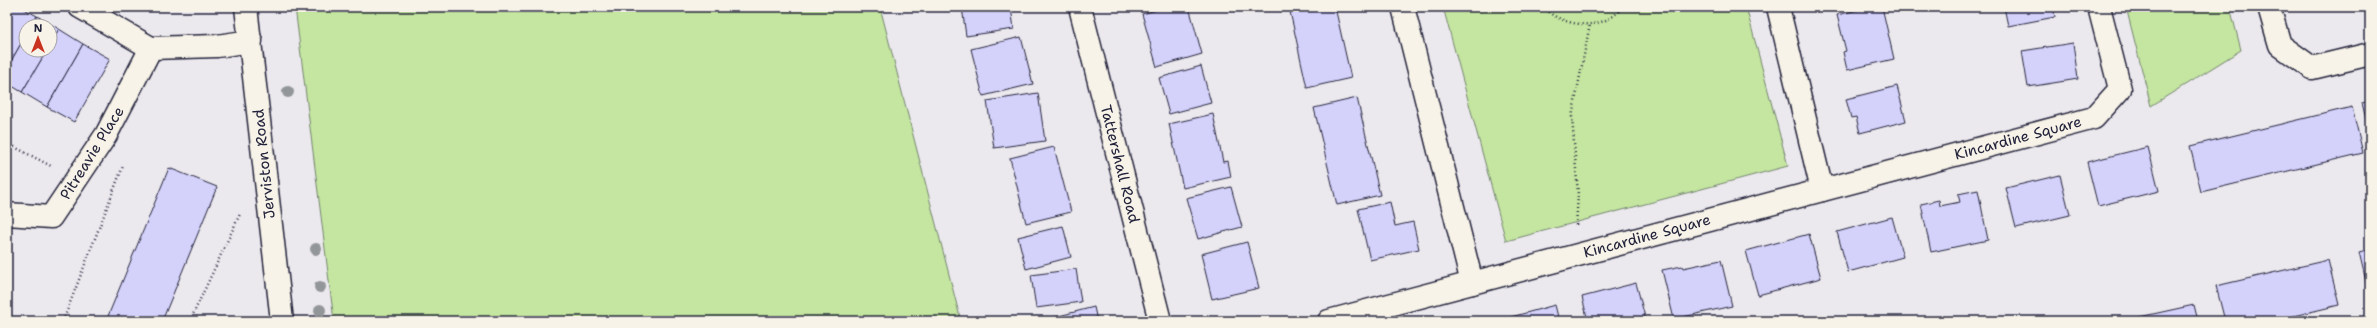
<svg xmlns="http://www.w3.org/2000/svg" width="2377" height="328" viewBox="0 0 2377 328" font-family="'Shantell Sans',sans-serif">
	<style>
		.green { fill: #c4e6a0; stroke: #73846e }
		.building { fill: #d4d2fb; stroke: #22223b }
		.lines { fill: none; stroke-linecap: round; stroke-linejoin: round }
		.minor-casing { stroke: #22223b; stroke-width: 25 }
		.path { stroke: #22223b; stroke-width: 2.5; stroke-dasharray: 1 3; stroke-linecap: butt }
		.minor { stroke: #f7f3e8; stroke-width: 22 }
		.tree { fill: #939699 }
		.labels { text-anchor: middle; dominant-baseline: central; stroke-width: 3.5; stroke-linejoin: round; paint-order: stroke }
		.street-label { font-size: 15px; fill: #22223b; stroke: #f7f3e8 }
	</style>
	<rect width="100%" height="100%" fill="#ece9ee"/>
	<filter id="ink" filterUnits="userSpaceOnUse"><feTurbulence type="fractalNoise" baseFrequency=".025" numOctaves="2"/><feDisplacementMap in="SourceGraphic" scale="8" xChannelSelector="R" yChannelSelector="G"/><feConvolveMatrix kernelMatrix="1 2 1 2 8 2 1 2 1" color-interpolation-filters="sRGB"/></filter>
	<g filter="url(#ink)">
		<g class="green">
			<path d="M295 7H880L961 321H334Z"/>
			<path d="M1443 7H1746L1788 166 1506 241Z"/>
			<path d="M2126 7H2230L2241 50 2151 106Z"/>
		</g>
		<g class="building">
			<path d="M13 7H21L37 16 31 26H26V35L7 68V17Z"/>
			<path d="M962 7H1011L1014 29 966 36Z"/>
			<path d="M1167 7H1189L1202 54 1157 67 1142 14Z"/>
			<path d="M1289 7H1335L1351 78 1307 88Z"/>
			<path d="M1870 7H1882L1894 59 1847 70 1843 52 1846 51 1837 15Z"/>
			<path d="M2004 7H2053L2055 17 2008 26Z"/>
			<path d="M37 16 59 29 50 44V26H31Z"/>
			<path d="M59 29 83 44 47 107 22 92 47 50H50V44Z"/>
			<path d="M26 35V50H47L22 92 7 83V68Z"/>
			<path d="M1021 37 1033 84 983 96 971 49Z"/>
			<path d="M2073 43 2078 79 2028 87 2022 51Z"/>
			<path d="M83 44 110 59 74 122 47 107Z"/>
			<path d="M1201 66 1211 103 1169 114 1159 78Z"/>
			<path d="M1897 86 1906 121 1860 133 1856 117 1851 118 1846 99Z"/>
			<path d="M1038 93 1045 141 994 148 987 101Z"/>
			<path d="M1357 98 1380 195 1337 205 1314 108Z"/>
			<path d="M2370 101V136L2362 103Z"/>
			<path d="M2352 107 2363 153 2201 192 2190 146Z"/>
			<path d="M1213 114 1223 162 1228 161 1231 177 1183 188 1169 124Z"/>
			<path d="M1054 147 1071 212 1026 223 1010 158Z"/>
			<path d="M2148 147 2159 191 2098 206 2087 162Z"/>
			<path d="M169 168 217 187 162 321H106Z"/>
			<path d="M2060 175 2070 215 2016 228 2006 188Z"/>
			<path d="M1231 187 1242 227 1198 239 1186 198Z"/>
			<path d="M1978 190 1988 240 1931 252 1921 204 1939 200 1940 206 1960 202 1958 194Z"/>
			<path d="M1390 202 1395 226 1413 222 1419 249 1370 260 1358 209Z"/>
			<path d="M1892 217 1903 257 1848 272 1837 232Z"/>
			<path d="M1063 226 1071 257 1026 269 1018 237Z"/>
			<path d="M1809 234 1821 278 1758 295 1746 251Z"/>
			<path d="M1247 242 1259 288 1212 299 1201 254Z"/>
			<path d="M2370 249V298L2359 252Z"/>
			<path d="M1721 260 1732 306 1674 319 1662 270 1682 266 1683 268Z"/>
			<path d="M2328 260 2339 305 2273 321H2225L2216 286Z"/>
			<path d="M1076 269 1081 302 1036 308 1031 275Z"/>
			<path d="M1636 283 1646 321H1588L1582 297Z"/>
			<path d="M1555 305 1559 321H1500V320Z"/>
			<path d="M2194 305 2198 321H2121Z"/>
			<path d="M1094 307 1097 321H1051V318Z"/>
		</g>
		<g class="lines">
			<g class="minor-casing">
				<g id="minor">
					<path d="M80 7 151 48 217 46 251 41"/>
					<path d="M246 7 282 321"/>
					<path d="M1080 7 1160 321"/>
					<path d="M1403 7 1472 283"/>
					<path d="M1778 7 1822 190"/>
					<path d="M2269 7 2280 45 2312 68 2370 54"/>
					<path d="M7 214 51 217 106 135 151 48"/>
					<path d="M1329 321 2094 118 2120 89 2099 7"/>
				</g>
			</g>
			<g class="path">
				<path d="M1542 7C1564 27 1601 33 1623 7"/>
				<path d="M7 143 51 166"/>
				<path d="M1576 225 1578 195 1572 117 1590 24"/>
				<path d="M63 321 123 166"/>
				<path d="M190 321 240 214"/>
			</g>
			<use href="#minor" class="minor"/>
		</g>
		<g class="tree">
			<circle cx="288" cy="92" r="6"/>
			<circle cx="316" cy="249" r="6"/>
			<circle cx="320" cy="287" r="6"/>
			<circle cx="320" cy="310" r="6"/>
		</g>
	</g>
	<g class="labels">
		<g class="street-label">
			<text transform="translate(2018 138) rotate(-15)">Kincardine Square</text>
			<text transform="translate(92 153) rotate(-58)">Pitreavie Place</text>
			<text transform="translate(264 164) rotate(-96)">Jerviston Road</text>
			<text transform="translate(1120 164) rotate(76)">Tattershall Road</text>
			<text transform="translate(1647 236) rotate(-15)">Kincardine Square</text>
		</g>
	</g>
	<rect width="2377" height="328" fill="none" stroke="#f7f3e8" stroke-width="24"/>
	<rect x="12" y="12" width="2353" height="304" fill="none" stroke="#22223b" stroke-width="1.5" filter="url(#ink)"/>
	<g transform="translate(38 38)"><circle r="19" fill="#f7f3e8" stroke="#a29fa3"/>
	<path d="M0-3L7 15L0 10L-7 15Z" fill="#c8321e"/>
	<text y="-6" font-size="11" font-weight="bold" text-anchor="middle" fill="#22223b">N</text>
	</g>
</svg>
